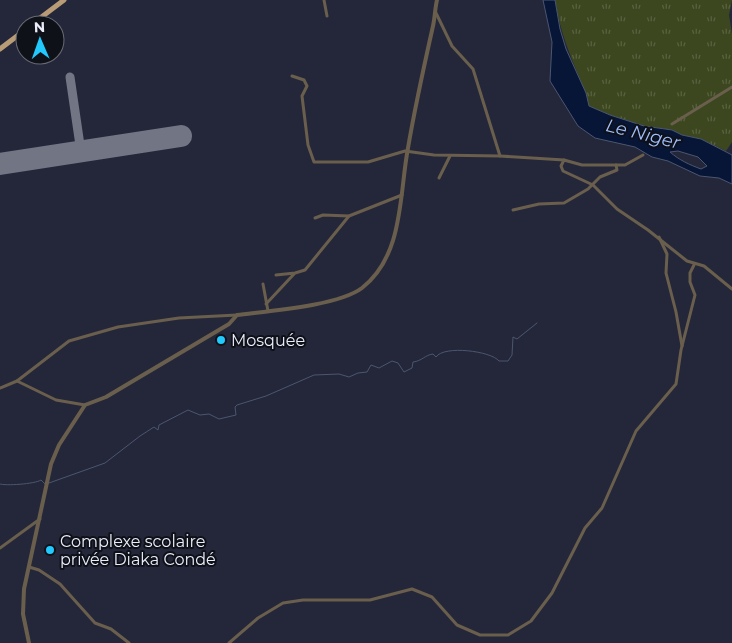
<svg xmlns="http://www.w3.org/2000/svg" width="732" height="643" viewBox="0 0 732 643" font-family="Montserrat,sans-serif">
	<style>
		.grass { fill: url(#grass-tufts) }
		.water { fill: #071536; stroke: #4b5671; fill-rule: evenodd }
		.lines { fill: none; stroke-linecap: round; stroke-linejoin: round }
		.stream { stroke: #4b5671; stroke-width: 1 }
		.taxiway { stroke: #727584; stroke-width: 9 }
		.runway { stroke: #727584; stroke-width: 22 }
		.minor { stroke: #6a5e4d; stroke-width: 3 }
		.tertiary { stroke: #6a5e4d; stroke-width: 4 }
		.trunk { stroke: #b99c76; stroke-width: 5 }
		.poi-dot { fill: #22c9fd; stroke: #0f1119; stroke-width: 2 }
		.labels { text-anchor: middle; dominant-baseline: central; stroke-width: 4; stroke-linejoin: round; paint-order: stroke }
		.poi-label { font-size: 16px; fill: #ebeefa; stroke: #0f1119; text-anchor: start }
		.water-label { font-size: 18px; font-style: italic; fill: #9fbffe; stroke: #0f1119 }
	</style>
	<defs>
		<pattern id="grass-tufts" width="24" height="20" patternUnits="userSpaceOnUse" patternTransform="scale(1.25)"><rect width="24" height="20" fill="#3c471f"/><path d="M3 7l-1-3M5 7V3M7 7l1-3M15 17l-1-3M17 17v-4M19 17l1-3" fill="none" stroke="#586240"/></pattern>
	</defs>
	<rect width="100%" height="100%" fill="#242739"/>
	<path class="grass" d="M555 0H732L729 15 732 34V142L726 151 701 139 682 135 672 130 644 126 610 115 589 106C586 101 587 96 585 91 571 57 561 36 555 0Z"/>
	<path class="water" d="M543 0H555L560 29 566 49 586 93 589 106 610 115 644 126 672 130 682 135 701 139 732 155V184L719 178 700 176 668 161 652 157 635 147 595 138 578 126 550 81 552 42ZM678 151 698 157 707 166 701 169C690 165 679 160 670 152Z"/>
	<g class="lines">
		<g class="stream">
			<path d="M49 483 105 463 140 436 154 427 158 430 159 425 188 410 200 415 209 414 219 419 236 415 235 407 237 405 266 396 314 375 339 374 349 377 358 373 367 372 371 365 379 368 392 361 398 363 404 372 412 368 413 362C422 361 425 355 433 354L436 357C444 345 491 351 499 361H508L512 355 513 337 517 339 537 323"/>
			<path d="M0 484C5 486 35 484 41 480L45 484"/>
		</g>
		<path class="taxiway" d="M70 77 81 152"/>
		<path class="runway" d="M0 164 181 136"/>
		<g class="minor">
			<path d="M324 0 327 16"/>
			<path d="M436 13 452 46 473 69 500 156"/>
			<path d="M292 76 304 80 307 86 302 96 308 145 314 162H368L405 151 434 155 500 156 564 160 561 166 563 171 593 185 617 209 648 230 687 261 704 266 732 289"/>
			<path d="M672 124 732 87"/>
			<path d="M564 160 582 165H625L643 155"/>
			<path d="M439 178 450 156"/>
			<path d="M513 210 539 204 564 203 588 189 600 177 617 170 616 165"/>
			<path d="M315 218 323 215 349 216"/>
			<path d="M659 237 667 254 666 273 676 312 682 346"/>
			<path d="M276 275 295 273 305 270 349 216 402 195"/>
			<path d="M263 284 268 311"/>
			<path d="M266 304 294 274"/>
			<path d="M17 381 69 341 118 327 179 318 237 315"/>
			<path d="M0 388 17 381 56 400 85 405"/>
			<path d="M0 548 40 519"/>
			<path d="M29 567 39 570 60 584 95 623 111 629 129 643"/>
			<path d="M229 643 258 618 283 603 303 600H370L412 589 432 597 457 625 480 635H508L531 621 552 593 585 528 602 508 636 431 676 384 681 350 695 295 690 282V273L694 265"/>
		</g>
		<path class="tertiary" d="M29 643 23 614 24 589 51 464 59 445 85 405 106 397 229 324 237 315C268 311 338 306 362 288 404 255 399 195 408 148 415 107 424 66 433 26 435 17 435 8 437 0"/>
		<g class="trunk">
			<path d="M31 25 64 0"/>
			<path d="M0 49 25 30"/>
		</g>
	</g>
	<g class="poi-dot">
		<circle cx="221" cy="340" r="5"/>
		<circle cx="50" cy="550" r="5"/>
	</g>
	<g class="labels">
		<g class="poi-label">
			<text x="231" y="340">Mosquée</text>
			<text x="60" y="541">Complexe scolaire<tspan x="60" dy="18">privée Diaka Condé</tspan></text>
		</g>
		<g class="water-label">
			<text transform="translate(643 134) rotate(14)">Le Niger</text>
		</g>
	</g>
	<g transform="translate(40 40) rotate(358)"><circle r="24" fill="#0f1119" stroke="#676973"/>
	<path d="M0-4L9 19L0 12L-9 19Z" fill="#22c9fd"/>
	<text y="-8" font-size="14" font-weight="bold" text-anchor="middle" fill="#ebeefa">N</text>
	</g>
</svg>
